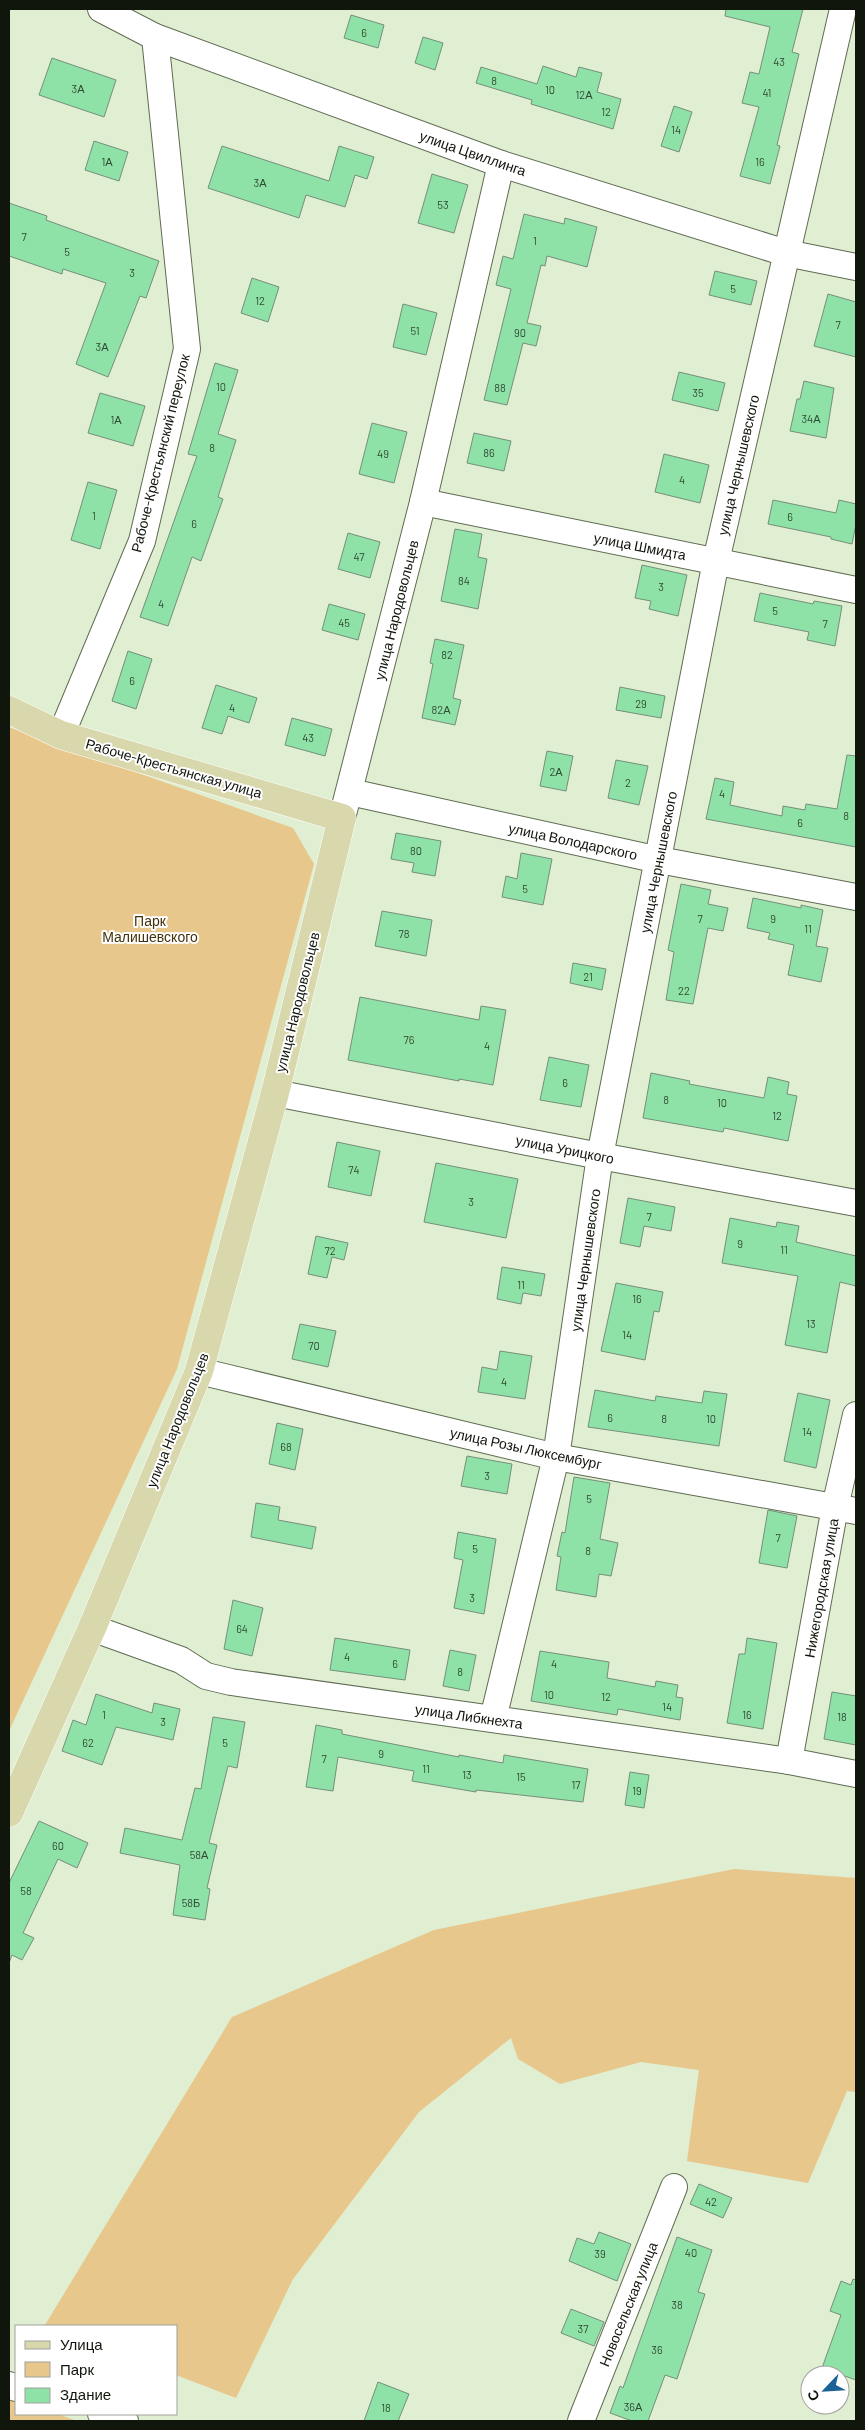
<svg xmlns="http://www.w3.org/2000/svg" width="865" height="2430" viewBox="0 0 865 2430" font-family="Barlow,sans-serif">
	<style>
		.green { fill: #e7c78b }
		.building { fill: #8fe2a7; stroke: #758f7b }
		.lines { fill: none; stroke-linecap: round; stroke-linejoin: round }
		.minor-casing { stroke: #5f6c53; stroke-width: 28 }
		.major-casing { stroke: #fff; stroke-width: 29 }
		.minor { stroke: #fff; stroke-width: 26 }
		.major { stroke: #d9d7ac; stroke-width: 28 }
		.labels { text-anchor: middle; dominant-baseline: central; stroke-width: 4; stroke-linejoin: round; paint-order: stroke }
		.number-label { font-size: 11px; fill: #304933 }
		.street-label { font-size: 14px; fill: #11160c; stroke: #fff }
		.park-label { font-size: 14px; fill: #42310a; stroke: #fff }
	</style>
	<rect width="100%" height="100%" fill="#e0eed1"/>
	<g class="green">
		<path d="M9 727 293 828 314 864 177 1369 9 1731Z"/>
		<path d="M734 1869 856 1878V2092L847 2091 808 2183 687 2161 699 2070 641 2062 560 2084 518 2059 511 2038 419 2112 293 2279 236 2398 176 2375V2326L45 2325 232 2017 434 1930Z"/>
		<path d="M9 2395 16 2398V2414H58L77 2421H9Z"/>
	</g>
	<g class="building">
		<path d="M726 9H803L792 52 799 54 777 145 780 146 770 184 740 176 759 107 742 103 750 72 759 74 770 27 725 16Z"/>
		<path d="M351 15 384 25 378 48 344 38Z"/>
		<path d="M423 37 443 43 435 70 415 63Z"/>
		<path d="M52 58 116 80 104 117 39 95Z"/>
		<path d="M543 66 576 77 579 67 602 73 597 92 621 99 613 129 531 104 532 100 476 83 481 67 537 84Z"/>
		<path d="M674 106 692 112 679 152 661 146Z"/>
		<path d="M94 141 128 152 119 181 85 170Z"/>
		<path d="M222 146 329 181 339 146 374 157 367 179 355 175 345 207 306 195 299 218 208 188Z"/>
		<path d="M432 174 468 185 454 233 418 223Z"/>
		<path d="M9 203 47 216 46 220 159 261 146 298 140 296 108 377 76 364 106 283 63 269 62 274 9 256Z"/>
		<path d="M524 214 564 224 565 218 597 227 587 267 547 256 545 266 541 265 527 323 541 326 536 346 523 343 507 405 484 400 511 289 496 285 503 256 513 259Z"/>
		<path d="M715 271 757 281 751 305 709 295Z"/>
		<path d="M252 278 279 287 268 322 241 313Z"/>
		<path d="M828 294 856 302V357L814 346Z"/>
		<path d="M403 304 437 313 426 355 393 347Z"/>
		<path d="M215 363 238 370 218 434 236 440 218 497 223 499 201 561 192 557 168 626 140 617 197 456 188 454Z"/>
		<path d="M679 372 725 383 718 411 672 400Z"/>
		<path d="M804 381 834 388 826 438 790 431 797 399H800Z"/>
		<path d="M100 393 145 406 133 446 88 433Z"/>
		<path d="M372 423 407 432 394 483 359 474Z"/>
		<path d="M474 433 511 441 504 471 467 463Z"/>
		<path d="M664 454 709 465 700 503 655 492Z"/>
		<path d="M88 482 117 490 100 549 71 540Z"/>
		<path d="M773 500 836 513 839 500 856 504V524L852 544 831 539V537L768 524Z"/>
		<path d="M455 529 482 534 478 557 487 559 478 609 441 601Z"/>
		<path d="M348 533 380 542 370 578 338 569Z"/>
		<path d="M642 565 687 575 678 616 649 609 651 601 635 598Z"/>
		<path d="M760 593 813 604 814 601 842 606 835 646 807 640 809 632 754 621Z"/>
		<path d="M329 604 365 614 358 640 322 630Z"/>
		<path d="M435 639 464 645 453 698 461 700 455 725 422 718 433 664 430 663Z"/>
		<path d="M128 651 152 659 136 709 112 701Z"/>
		<path d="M216 685 257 698 249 723 228 716 222 734 202 728Z"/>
		<path d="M620 687 665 696 661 718 616 710Z"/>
		<path d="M292 718 332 729 325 756 285 745Z"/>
		<path d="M547 751 573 756 566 791 540 786Z"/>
		<path d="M847 755 856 756V847L706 819 715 778 734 782 730 805 782 816 783 806 805 810 806 804 837 809Z"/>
		<path d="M616 760 648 766 639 805 608 798Z"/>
		<path d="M396 833 441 841 435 876 412 872 414 863 391 859Z"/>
		<path d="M521 853 552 859 543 905 502 897 506 876 517 879Z"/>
		<path d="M681 884 711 890 708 904 728 908 723 931 708 928 693 1004 666 1000 674 952 668 950Z"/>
		<path d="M753 898 801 908V905L823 910 816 946 828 948 821 982 788 975 794 945 768 939 770 933 747 928Z"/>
		<path d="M382 911 432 920 426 956 375 946Z"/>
		<path d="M573 963 606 969 602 990 570 983Z"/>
		<path d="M360 997 479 1020 481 1006 506 1010 493 1085 459 1079V1081L348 1060Z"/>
		<path d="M549 1057 589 1065 581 1107 540 1100Z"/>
		<path d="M651 1073 690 1081 689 1084 764 1098 768 1077 789 1082 787 1094 797 1096 788 1141 724 1128 723 1132 643 1118Z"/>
		<path d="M337 1142 380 1151 371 1196 328 1187Z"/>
		<path d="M436 1163 518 1179 506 1238 424 1222Z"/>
		<path d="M628 1198 675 1207 671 1231 644 1226 640 1247 620 1243Z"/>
		<path d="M730 1218 776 1227 777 1222 799 1226 796 1242 856 1256V1286L840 1282 827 1353 785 1345 798 1276 722 1263Z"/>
		<path d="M316 1236 348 1243 344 1260 332 1257 327 1278 308 1274Z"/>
		<path d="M502 1267 545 1274 541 1296 523 1293 521 1304 497 1299Z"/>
		<path d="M616 1283 663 1292 659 1312 654 1311 645 1360 601 1351Z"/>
		<path d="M300 1324 336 1331 328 1367 292 1359Z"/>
		<path d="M500 1351 532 1356 525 1399 478 1392 482 1367 497 1370Z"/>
		<path d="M595 1390 655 1401 656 1396 702 1403 704 1391 727 1394 719 1446 588 1427Z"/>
		<path d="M798 1393 830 1400 816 1468 784 1461Z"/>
		<path d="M277 1423 303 1429 295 1470 269 1464Z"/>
		<path d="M467 1456 512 1464 507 1494 461 1486Z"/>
		<path d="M574 1477 610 1483 600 1539 618 1543 611 1576 599 1574 596 1597 556 1590 561 1557 557 1556 562 1532 565 1533Z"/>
		<path d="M256 1503 280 1507 278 1520 316 1527 312 1549 251 1537Z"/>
		<path d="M768 1510 797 1516 787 1568 759 1563Z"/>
		<path d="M458 1532 496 1539 484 1614 454 1608 463 1560 454 1558Z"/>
		<path d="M233 1600 263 1608 252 1656 224 1649Z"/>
		<path d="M335 1638 410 1650 405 1680 330 1670Z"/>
		<path d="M747 1638 777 1643 763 1729 727 1723 739 1654H745Z"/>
		<path d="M450 1650 476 1655 469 1691 443 1686Z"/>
		<path d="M540 1651 609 1662 607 1678 655 1687 656 1681 678 1685 676 1697 683 1698 680 1720 618 1709 617 1715 531 1701Z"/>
		<path d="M832 1692 856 1696V1745L824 1739Z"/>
		<path d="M96 1694 152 1713 154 1703 180 1709 173 1740 116 1727 102 1765 62 1751 73 1720 86 1725Z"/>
		<path d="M213 1717 245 1722 237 1768 228 1766 209 1843 217 1845 207 1888 210 1889 205 1920 173 1915 180 1865 120 1853 125 1828 182 1840 195 1788 201 1789Z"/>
		<path d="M316 1725 342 1730V1734L459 1757V1755L503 1763 504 1755 588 1769 583 1802 476 1790V1792L412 1781 414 1771 338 1757 333 1791 306 1787Z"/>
		<path d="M630 1772 649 1775 644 1808 625 1805Z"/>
		<path d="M39 1821 88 1843 77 1868 58 1859 23 1933 34 1938 22 1960 12 1955 9 1963V1883Z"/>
		<path d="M699 2184 732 2198 723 2218 690 2204Z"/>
		<path d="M599 2232 631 2244 617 2281 569 2261 577 2238 594 2244Z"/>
		<path d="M677 2237 712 2250 698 2292 705 2294 677 2379 665 2375 648 2421H632L610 2413 620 2386 623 2388Z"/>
		<path d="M853 2279 856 2280V2380L822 2368 841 2315 830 2311 841 2281 851 2285Z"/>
		<path d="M571 2309 604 2322 594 2346 561 2333Z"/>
		<path d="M378 2382 409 2394 398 2421H364Z"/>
	</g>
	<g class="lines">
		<g class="minor-casing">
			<g id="minor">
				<path d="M101 9 155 37 501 164 786 253 856 267"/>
				<path d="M423 502 856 590"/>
				<path d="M61 735 142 541 187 349 155 37"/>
				<path d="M350 792 659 860 856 897"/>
				<path d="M342 818 423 502 501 164"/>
				<path d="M275 1093 600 1156 856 1203"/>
				<path d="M199 1371 556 1457 856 1511"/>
				<path d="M92 1628 181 1660 206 1676 231 1682 789 1761 856 1774"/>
				<path d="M493 1719 556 1457 600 1156 716 561 843 9"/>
				<path d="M789 1761 835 1507 856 1415"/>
				<path d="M9 2385 16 2388"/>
				<path d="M101 2414 125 2421"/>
				<path d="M581 2421 674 2187"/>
			</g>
		</g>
		<g class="major-casing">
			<path id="major" d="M9 710 61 735 342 818 275 1093 199 1371 92 1628 9 1813"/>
		</g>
		<use href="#minor" class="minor"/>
		<use href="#major" class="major"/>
	</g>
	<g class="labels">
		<g class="number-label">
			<text x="364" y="32">6</text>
			<text x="779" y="61">43</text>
			<text x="494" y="80">8</text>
			<text x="78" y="88">3А</text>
			<text x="550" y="89">10</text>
			<text x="767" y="92">41</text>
			<text x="584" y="94">12А</text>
			<text x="606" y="111">12</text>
			<text x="676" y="129">14</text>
			<text x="107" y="161">1А</text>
			<text x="760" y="161">16</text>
			<text x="260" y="182">3А</text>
			<text x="443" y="204">53</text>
			<text x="24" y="236">7</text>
			<text x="535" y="240">1</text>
			<text x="67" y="251">5</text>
			<text x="132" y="272">3</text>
			<text x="733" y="288">5</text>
			<text x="260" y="300">12</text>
			<text x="838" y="324">7</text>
			<text x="415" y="330">51</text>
			<text x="520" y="332">90</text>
			<text x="102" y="346">3А</text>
			<text x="221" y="386">10</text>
			<text x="500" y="387">88</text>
			<text x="698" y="392">35</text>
			<text x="811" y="418">34А</text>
			<text x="116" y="419">1А</text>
			<text x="212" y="447">8</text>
			<text x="489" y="452">86</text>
			<text x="383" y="453">49</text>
			<text x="682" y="479">4</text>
			<text x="94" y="515">1</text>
			<text x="790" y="516">6</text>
			<text x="194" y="523">6</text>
			<text x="359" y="556">47</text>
			<text x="464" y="580">84</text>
			<text x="661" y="586">3</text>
			<text x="161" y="603">4</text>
			<text x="775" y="610">5</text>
			<text x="344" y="622">45</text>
			<text x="825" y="623">7</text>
			<text x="447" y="654">82</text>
			<text x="132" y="680">6</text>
			<text x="641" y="703">29</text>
			<text x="232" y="707">4</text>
			<text x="441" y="709">82А</text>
			<text x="308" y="737">43</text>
			<text x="556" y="771">2А</text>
			<text x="628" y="782">2</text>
			<text x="722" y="793">4</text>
			<text x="846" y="815">8</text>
			<text x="800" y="822">6</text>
			<text x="416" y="850">80</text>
			<text x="525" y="888">5</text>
			<text x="700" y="918">7</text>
			<text x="773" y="918">9</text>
			<text x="808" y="928">11</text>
			<text x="404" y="933">78</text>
			<text x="588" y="976">21</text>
			<text x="684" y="990">22</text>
			<text x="409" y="1039">76</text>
			<text x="487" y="1045">4</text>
			<text x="565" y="1082">6</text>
			<text x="666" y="1099">8</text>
			<text x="722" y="1102">10</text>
			<text x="777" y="1115">12</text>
			<text x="354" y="1169">74</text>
			<text x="471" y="1201">3</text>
			<text x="649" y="1216">7</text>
			<text x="740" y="1243">9</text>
			<text x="784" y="1249">11</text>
			<text x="330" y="1250">72</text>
			<text x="521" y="1284">11</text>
			<text x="637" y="1298">16</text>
			<text x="811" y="1323">13</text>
			<text x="627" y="1334">14</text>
			<text x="314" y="1345">70</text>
			<text x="504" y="1381">4</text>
			<text x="610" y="1417">6</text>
			<text x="664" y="1418">8</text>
			<text x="711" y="1418">10</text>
			<text x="807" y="1431">14</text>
			<text x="286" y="1446">68</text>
			<text x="487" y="1475">3</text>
			<text x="589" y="1498">5</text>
			<text x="778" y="1537">7</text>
			<text x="475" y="1548">5</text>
			<text x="588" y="1550">8</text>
			<text x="472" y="1597">3</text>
			<text x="242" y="1628">64</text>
			<text x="347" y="1656">4</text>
			<text x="395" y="1663">6</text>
			<text x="554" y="1663">4</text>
			<text x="460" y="1671">8</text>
			<text x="549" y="1694">10</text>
			<text x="606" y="1696">12</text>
			<text x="667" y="1706">14</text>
			<text x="104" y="1714">1</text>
			<text x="747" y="1714">16</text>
			<text x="842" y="1716">18</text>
			<text x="163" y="1721">3</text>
			<text x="88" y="1742">62</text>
			<text x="225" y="1742">5</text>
			<text x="381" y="1753">9</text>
			<text x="324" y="1758">7</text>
			<text x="426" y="1768">11</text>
			<text x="467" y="1774">13</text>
			<text x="521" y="1776">15</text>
			<text x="576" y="1784">17</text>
			<text x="637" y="1790">19</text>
			<text x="58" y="1845">60</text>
			<text x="199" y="1854">58А</text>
			<text x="26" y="1890">58</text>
			<text x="191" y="1902">58Б</text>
			<text x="711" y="2201">42</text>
			<text x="691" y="2252">40</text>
			<text x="600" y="2253">39</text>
			<text x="677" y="2304">38</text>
			<text x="583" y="2328">37</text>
			<text x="657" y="2349">36</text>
			<text x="633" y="2406">36А</text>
			<text x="386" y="2407">18</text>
		</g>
		<g class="street-label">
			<text transform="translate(473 153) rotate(19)">улица Цвиллинга</text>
			<text transform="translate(160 453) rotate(-76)">Рабоче-Крестьянский переулок</text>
			<text transform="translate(738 465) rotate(-77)">улица Чернышевского</text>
			<text transform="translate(640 546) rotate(11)">улица Шмидта</text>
			<text transform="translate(396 610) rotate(-76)">улица Народовольцев</text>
			<text transform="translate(174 768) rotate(16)">Рабоче-Крестьянская улица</text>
			<text transform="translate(573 841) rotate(12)">улица Володарского</text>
			<text transform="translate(658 862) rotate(-79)">улица Чернышевского</text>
			<text transform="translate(297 1002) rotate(-76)">улица Народовольцев</text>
			<text transform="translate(565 1149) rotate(11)">улица Урицкого</text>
			<text transform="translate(585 1260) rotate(-82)">улица Чернышевского</text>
			<text transform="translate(177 1420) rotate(-68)">улица Народовольцев</text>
			<text transform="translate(526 1448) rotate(12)">улица Розы Люксембург</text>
			<text transform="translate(821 1588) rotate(-80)">Нижегородская улица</text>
			<text transform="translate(469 1716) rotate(8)">улица Либкнехта</text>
			<text transform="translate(628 2304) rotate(-68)">Новосельская улица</text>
		</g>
		<g class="park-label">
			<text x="150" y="920">Парк<tspan x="150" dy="16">Малишевского</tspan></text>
		</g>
	</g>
	<rect width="865" height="2430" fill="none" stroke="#11160c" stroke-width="20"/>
	<rect x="15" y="2325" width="162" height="90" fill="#ffffff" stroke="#a0a29e"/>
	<rect x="25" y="2341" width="25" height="8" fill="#d9d7ac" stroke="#a0a29e"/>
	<text x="60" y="2350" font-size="15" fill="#11160c">Улица</text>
	<rect x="25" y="2362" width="25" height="15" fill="#e7c78b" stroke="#a0a29e"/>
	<text x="60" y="2375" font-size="15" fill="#11160c">Парк</text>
	<rect x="25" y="2388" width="25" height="15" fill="#8fe2a7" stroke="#a0a29e"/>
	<text x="60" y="2400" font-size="15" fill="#11160c">Здание</text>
	<g transform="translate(825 2390) rotate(245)"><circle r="24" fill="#ffffff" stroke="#a0a29e"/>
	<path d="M0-4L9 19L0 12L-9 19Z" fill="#1b6296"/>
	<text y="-8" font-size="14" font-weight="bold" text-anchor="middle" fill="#11160c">С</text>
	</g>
</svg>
